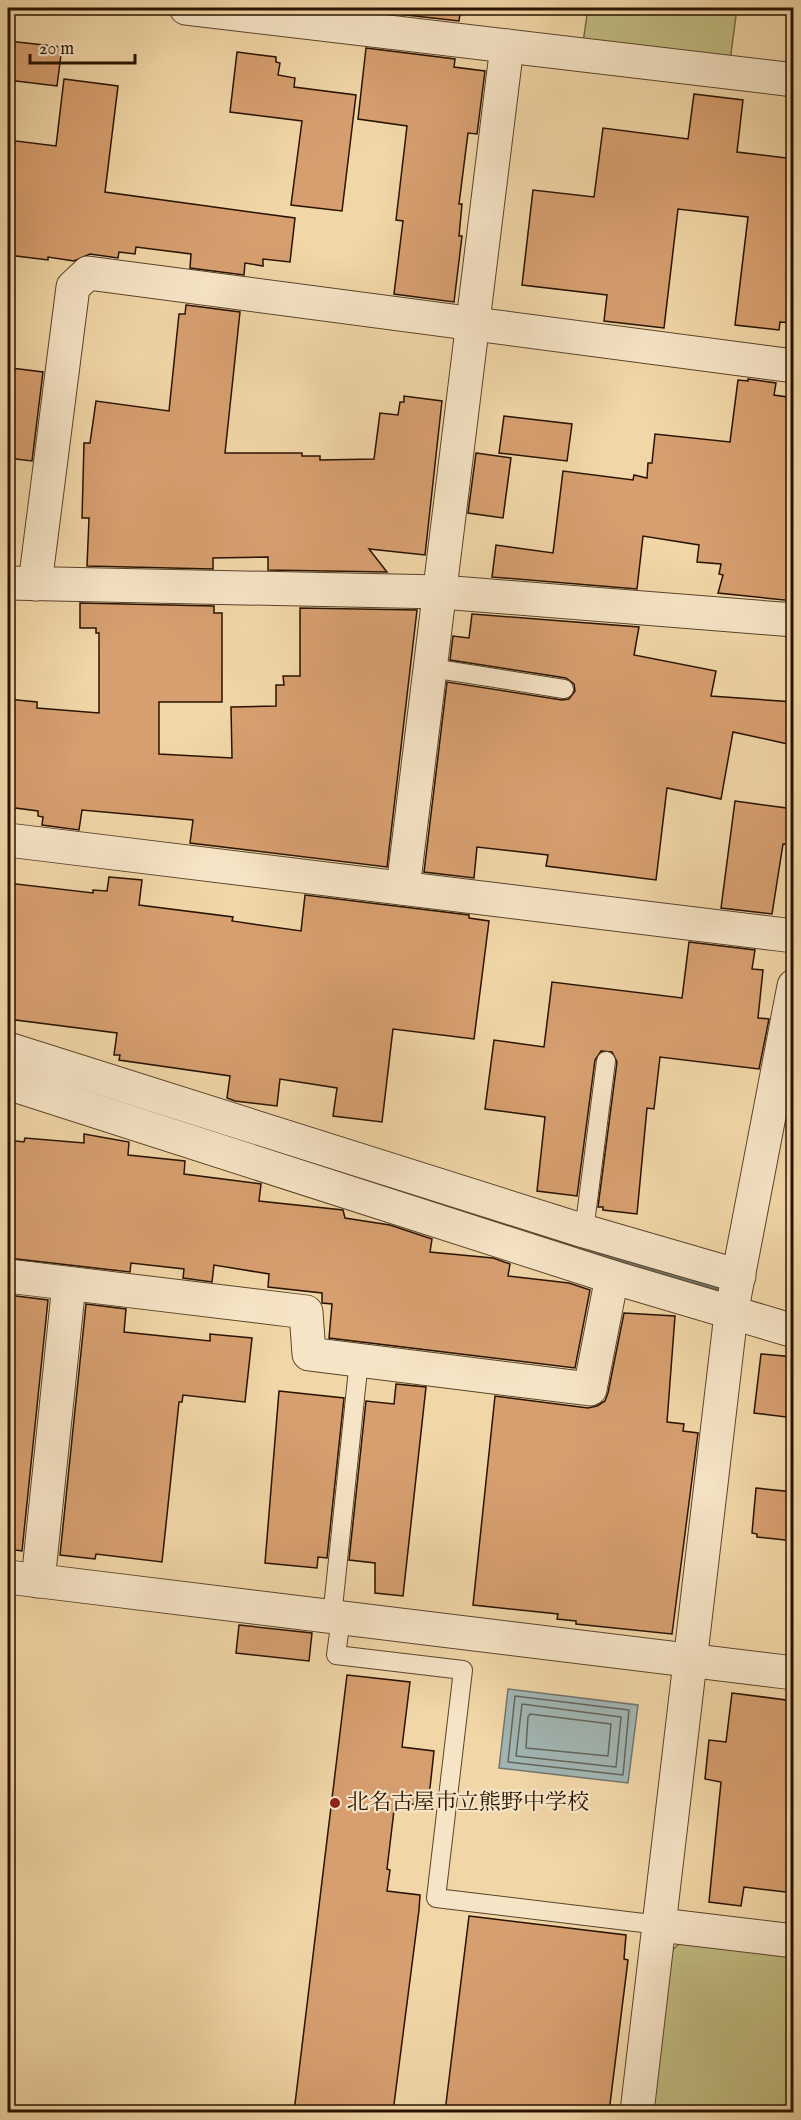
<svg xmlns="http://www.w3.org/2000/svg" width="801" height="2120" viewBox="0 0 801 2120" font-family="'IM FELL English','Noto Serif JP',serif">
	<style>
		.green { fill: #c1bc82; stroke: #746841; stroke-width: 1.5 }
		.water { fill: #a1b6b4; stroke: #71756c; stroke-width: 1.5 }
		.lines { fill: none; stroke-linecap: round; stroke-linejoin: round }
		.shore { stroke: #64645a; stroke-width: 1.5 }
		.stream { stroke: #71756c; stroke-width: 10 }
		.building { fill: #d79f70; stroke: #281300; stroke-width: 1.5 }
		.service-casing { stroke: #5a442a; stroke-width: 20 }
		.minor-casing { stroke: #5a442a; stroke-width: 35 }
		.service { stroke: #f6e4c6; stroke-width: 18 }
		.minor { stroke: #f6e4c6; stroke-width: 33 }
		.poi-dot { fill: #8f2418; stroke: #f6e4c6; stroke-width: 2 }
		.labels { text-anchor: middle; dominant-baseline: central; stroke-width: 4.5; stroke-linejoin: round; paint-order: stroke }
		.poi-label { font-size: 22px; fill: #281300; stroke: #f6e4c6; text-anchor: start }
	</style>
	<rect width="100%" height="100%" fill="#f1d6a7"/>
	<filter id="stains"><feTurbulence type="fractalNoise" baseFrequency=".00333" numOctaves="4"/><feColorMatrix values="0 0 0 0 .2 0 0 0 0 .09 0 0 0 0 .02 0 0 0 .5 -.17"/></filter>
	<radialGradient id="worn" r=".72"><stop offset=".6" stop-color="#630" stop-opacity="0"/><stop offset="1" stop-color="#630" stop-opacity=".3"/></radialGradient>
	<g class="green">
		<path d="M588 8H737L730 61 583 43Z"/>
		<path d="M686 1938 793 1951V2112H652L670 1952Z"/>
	</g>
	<path class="water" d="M508 1689 638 1705 628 1783 499 1768Z"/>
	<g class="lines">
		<g class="shore">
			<path d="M515 1696 629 1710 623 1775 508 1762Z"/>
			<path d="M522 1704 621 1717 616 1767 516 1756Z"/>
			<path d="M530 1714 611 1724 608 1756 526 1748 528 1717Z"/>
		</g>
		<path class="stream" d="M470 1214 730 1295"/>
	</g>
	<g class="building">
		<path d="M371 8H461L459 21 371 11Z"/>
		<path d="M8 41 62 47 57 86 8 80Z"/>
		<path d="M366 48 455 59 454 67 485 71 477 134 468 133 459 204H462L459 236H462L454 302 394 294 403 221 396 220 407 126 358 119Z"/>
		<path d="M237 52 276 57V62L280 63 278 75 295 78 294 87 356 95 342 211 291 205 302 121 230 112Z"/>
		<path d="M64 79 118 86 105 192 295 218 290 262 263 259V266L245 263 244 275 190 268 191 254 136 247 135 254 119 252 118 258 90 254 74 261 48 257V260L8 255V140L56 146Z"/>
		<path d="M694 94 743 100 737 152 794 159V323L780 322 779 330 735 325 748 217 678 209 664 328 604 321 607 295 522 285 533 190 594 197 603 128 688 139Z"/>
		<path d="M186 305 240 312 225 453H302V456H320V460L374 459 380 413 398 415 400 402H404V396L442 401 425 555 369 549 387 572 268 570V557L213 558V569L87 566 89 518H82L84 443H90L96 401 169 411 179 314H185Z"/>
		<path d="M11 368 43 372 32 461 8 458V395Z"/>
		<path d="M748 379 776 383 774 395 794 398V601L718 593 723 575 719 574 721 564 697 562 699 545 643 536 637 589 492 577 496 545 553 553 563 471 633 480 634 475 647 478 648 463H652L655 434 730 442 738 380 748 381Z"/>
		<path d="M504 416 572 424 567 461 499 453Z"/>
		<path d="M476 453 511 458 503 518 468 513Z"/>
		<path d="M80 603 214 606V613H222V702H159V754L232 758 231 707 276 706V685H284L283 676H300V608L417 610 387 867 190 843 193 820 82 810 79 830 42 825 43 817 38 816V811L8 807V699L37 702V708L99 713V633H96V628H80Z"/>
		<path d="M472 614 639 627 634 655 716 671 711 696 794 702 788 744 733 732 721 799 667 788 656 880 546 866 548 855 477 847 474 878 424 872 447 682 562 700 569 699 575 691 574 684 566 678 450 660 453 636 469 638Z"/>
		<path d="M735 801 794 809V845L783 844 772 914 721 908Z"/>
		<path d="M109 877 142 880 139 905 233 917 232 921 301 931 305 895 469 915V918L489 921 474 1039 393 1029 382 1122 333 1116 337 1088 280 1079 277 1106 235 1101 227 1098 230 1076 119 1060 120 1055H114L117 1033 8 1019V883L93 893V890L107 891Z"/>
		<path d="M689 942 755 950 752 969 763 970 758 1018 769 1019 759 1069 660 1057 654 1109 647 1108 637 1214 603 1210V1207H598L617 1062 612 1052 601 1051 595 1060 577 1196 537 1191 545 1117 485 1109 494 1040 544 1047 552 982 682 998Z"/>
		<path d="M84 1134 129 1142 128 1155 185 1161 184 1174 261 1184 259 1201 343 1210 345 1218 390 1225 432 1239 430 1252 493 1258 510 1264 508 1276 569 1283 590 1290 575 1368 329 1338 332 1304 322 1303V1293L268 1287 269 1274 214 1265 212 1282 183 1278 184 1269 131 1263 130 1272 8 1258V1140L24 1142 25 1138 84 1143Z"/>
		<path d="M8 1295 48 1300 22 1551 8 1549Z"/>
		<path d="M86 1304 126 1309 124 1332 210 1341V1334L252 1338 245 1402 183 1395 182 1402H179L162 1562 96 1554 95 1559 60 1555Z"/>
		<path d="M624 1313 675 1316 667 1422 684 1424 683 1431 698 1433 672 1634 576 1624V1621L557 1619 558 1614 473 1605 495 1396 588 1408 597 1406 605 1401 608 1393Z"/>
		<path d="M761 1354 794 1357V1418L754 1413Z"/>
		<path d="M396 1384 426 1387 403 1596 375 1593V1563L349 1560 366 1401 394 1404Z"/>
		<path d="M279 1391 344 1398 327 1558 318 1557 317 1568 265 1563Z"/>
		<path d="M756 1488 794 1492V1541L757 1537V1534L752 1533Z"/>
		<path d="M239 1625 312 1633 309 1661 236 1653Z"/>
		<path d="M347 1675 410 1682 402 1747 434 1751 428 1806 395 1802 387 1869 390 1870 387 1891 420 1895 419 1910 393 2112H294Z"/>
		<path d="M732 1693 794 1701V1893L744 1887 741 1906 709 1902 721 1782 705 1779 709 1740 726 1742Z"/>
		<path d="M469 1916 626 1935 624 1959 628 1960 609 2112H445Z"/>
	</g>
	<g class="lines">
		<g class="service-casing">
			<g id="service">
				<path d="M431 668 564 689"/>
				<path d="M584 1231 606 1061"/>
				<path d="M332 1617 359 1360"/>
				<path d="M341 1618 336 1655 463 1670 436 1898 660 1925"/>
			</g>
		</g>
		<g class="minor-casing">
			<g id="minor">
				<path d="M186 8 794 80"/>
				<path d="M8 583 441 592 794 620"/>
				<path d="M35 584 73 287 88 273 794 366"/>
				<path d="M8 840 794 936"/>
				<path d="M403 888 507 46"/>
				<path d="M8 1049 584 1231 739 1276"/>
				<path d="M8 1083 612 1277 794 1331"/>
				<path d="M8 1276 306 1312 309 1354 590 1389 612 1277"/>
				<path d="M8 1577 794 1673"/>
				<path d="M38 1581 69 1284"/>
				<path d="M660 1925 794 1941"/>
				<path d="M637 2112 731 1314 794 986"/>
			</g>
		</g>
		<use href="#service" class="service"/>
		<use href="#minor" class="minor"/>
	</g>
	<circle class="poi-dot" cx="335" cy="1803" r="6"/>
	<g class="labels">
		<g class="poi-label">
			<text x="347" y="1803">北名古屋市立熊野中学校</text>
		</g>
	</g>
	<rect width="801" height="2120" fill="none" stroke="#f1d6a7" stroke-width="30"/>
	<rect x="9" y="9" width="783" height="2102" fill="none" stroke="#281300" stroke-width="3"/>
	<rect x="15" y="15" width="771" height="2090" fill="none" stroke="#281300" stroke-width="1.5"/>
	<path d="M30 54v9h105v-9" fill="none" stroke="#281300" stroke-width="3"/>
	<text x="39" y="54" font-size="18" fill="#281300" stroke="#f6e4c6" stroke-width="4.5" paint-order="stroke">20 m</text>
	<rect width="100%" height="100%" filter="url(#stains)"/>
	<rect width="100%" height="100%" fill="url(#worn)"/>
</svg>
